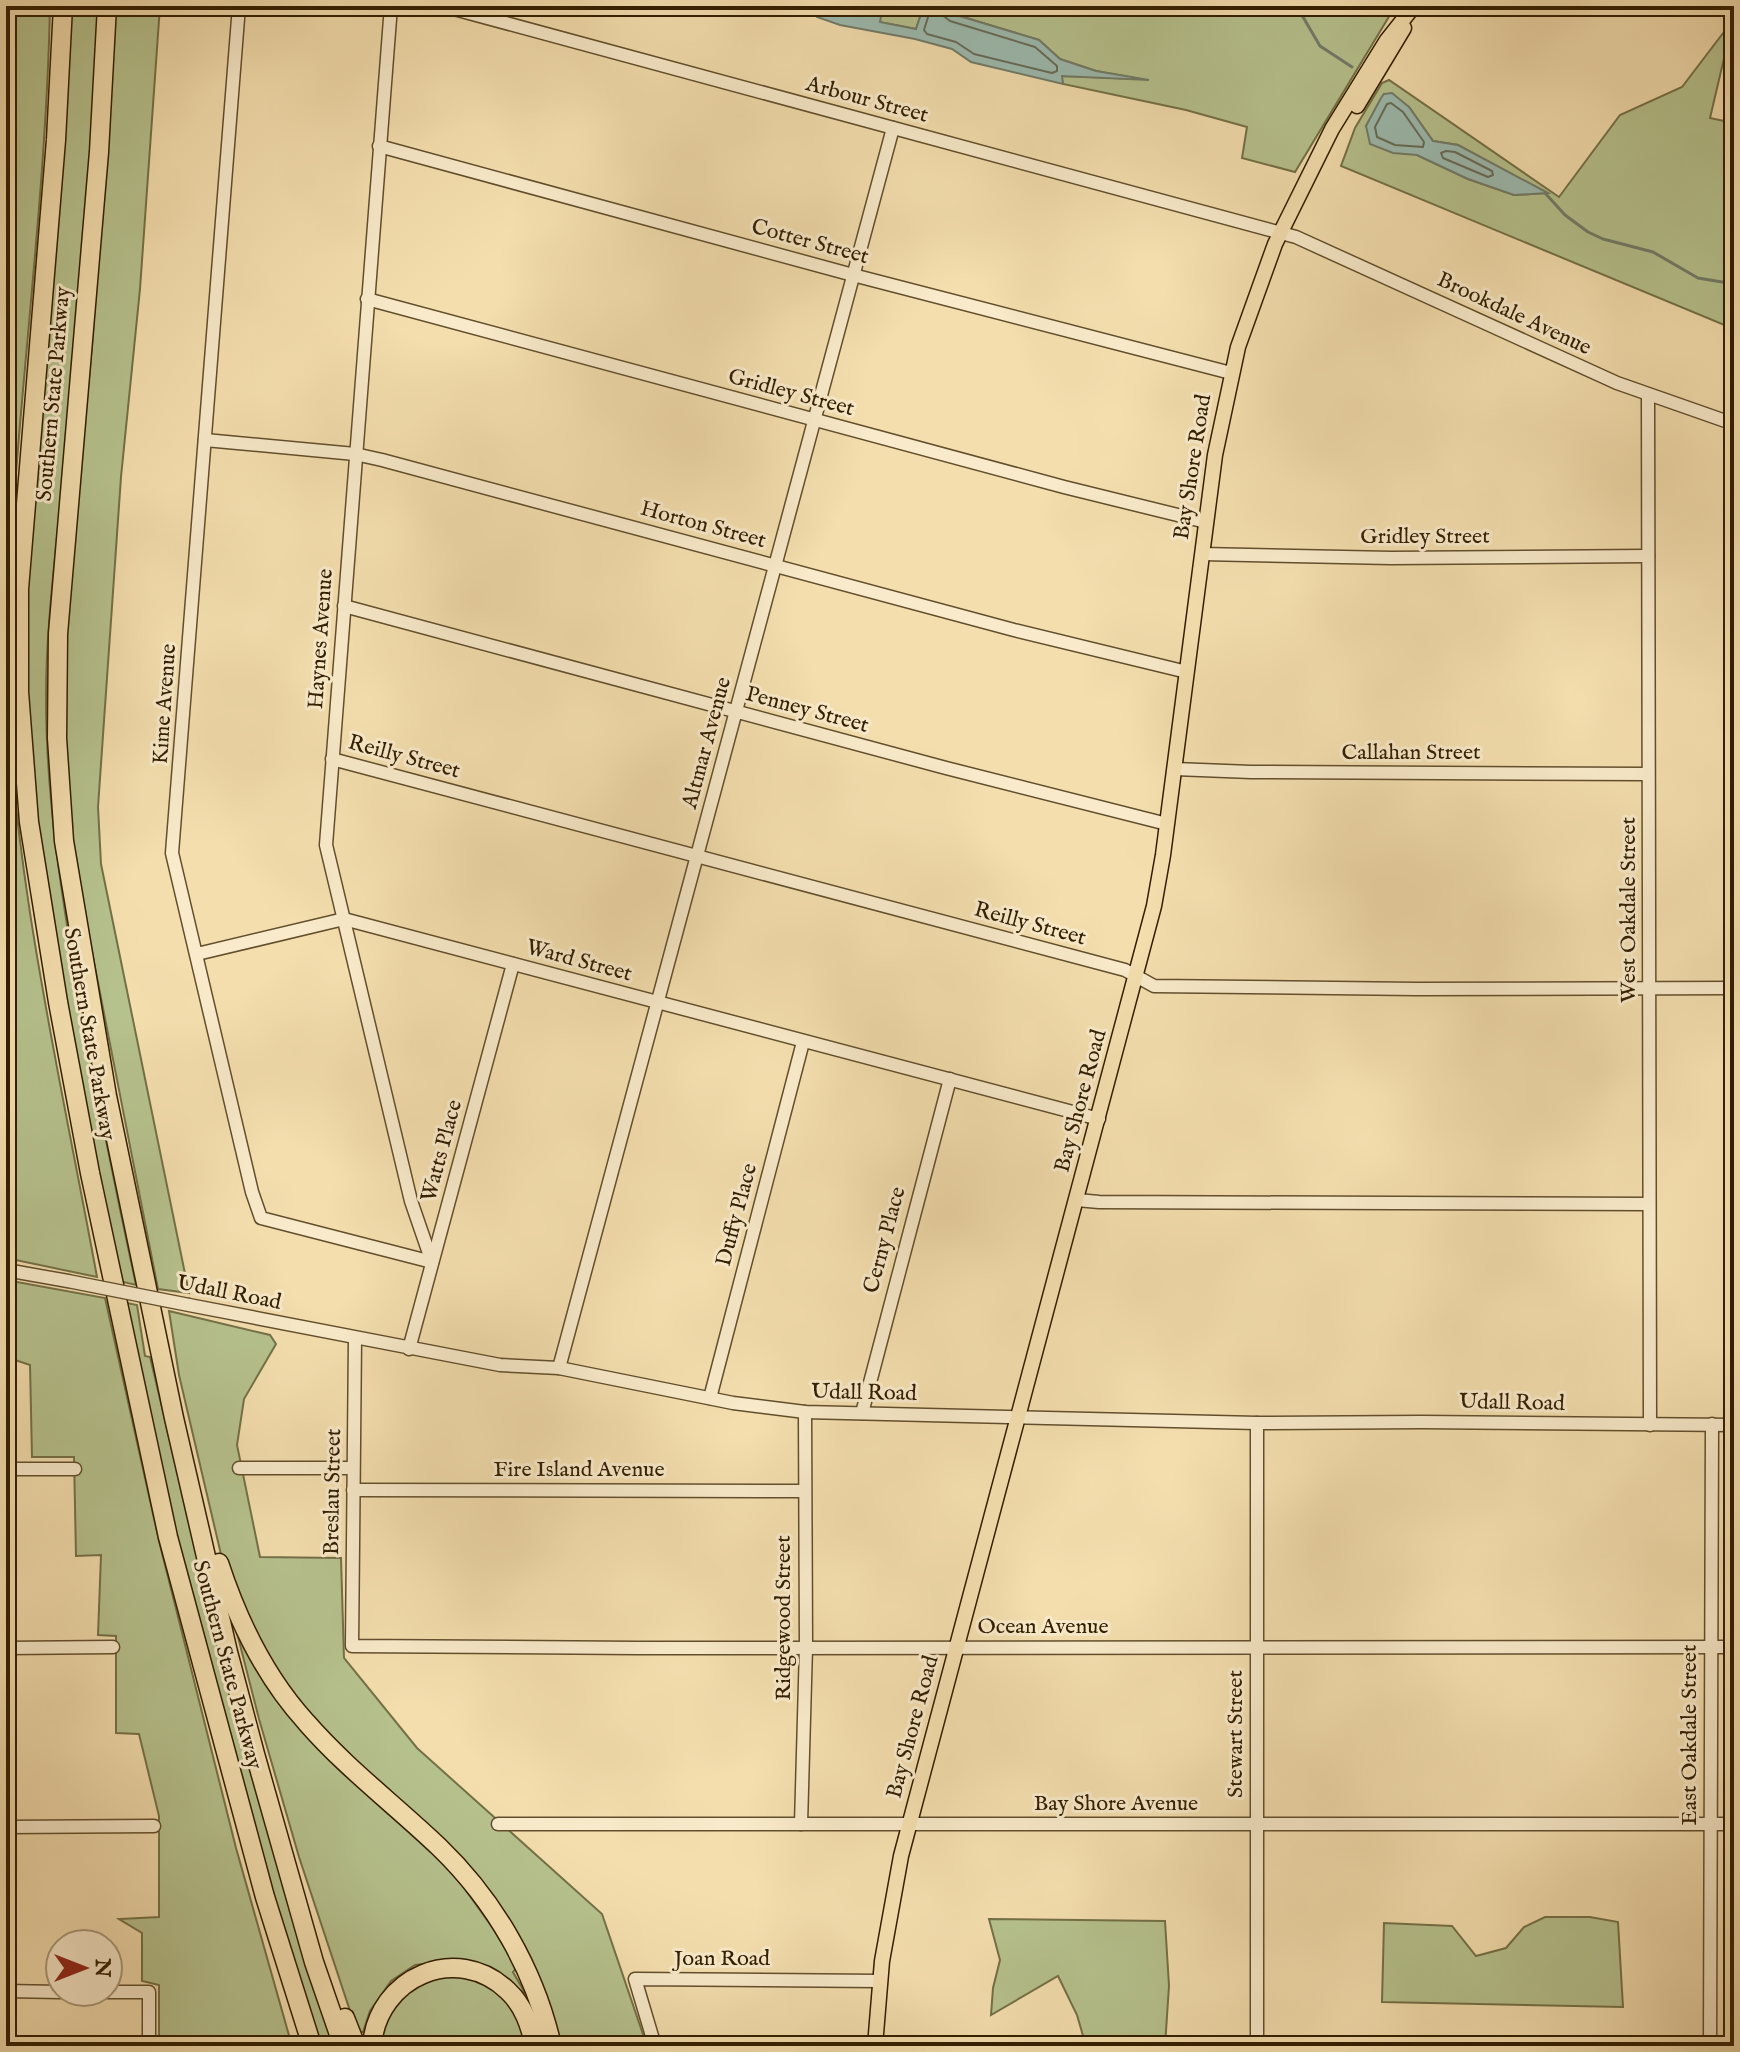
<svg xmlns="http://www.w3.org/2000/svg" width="1740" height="2052" viewBox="0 0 1740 2052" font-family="'IM FELL English',serif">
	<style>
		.green { fill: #b6c28e; stroke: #747047; stroke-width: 2; fill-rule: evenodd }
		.water { fill: #9cbbb0; stroke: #727c6a; stroke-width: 2 }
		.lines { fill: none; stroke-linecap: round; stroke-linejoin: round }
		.shore { stroke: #676c58; stroke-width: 2 }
		.stream { stroke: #727c6a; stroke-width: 3 }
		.minor-casing { stroke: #624e2c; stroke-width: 15 }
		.major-casing { stroke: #321e00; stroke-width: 17 }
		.highway-casing { stroke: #321e00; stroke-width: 21 }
		.minor { stroke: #f8eaca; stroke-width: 12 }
		.major { stroke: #f4deae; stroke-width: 14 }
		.highway { stroke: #f4deae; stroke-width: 18 }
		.minor-bridge-casing { stroke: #624e2c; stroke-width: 15; stroke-linecap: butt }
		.minor-bridge { stroke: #f8eaca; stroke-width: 12 }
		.labels { text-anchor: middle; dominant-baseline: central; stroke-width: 6; stroke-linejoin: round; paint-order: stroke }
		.street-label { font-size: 22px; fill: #321e00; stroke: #f8eaca }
	</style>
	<rect width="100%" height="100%" fill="#f4deae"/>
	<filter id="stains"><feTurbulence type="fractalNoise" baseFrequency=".0025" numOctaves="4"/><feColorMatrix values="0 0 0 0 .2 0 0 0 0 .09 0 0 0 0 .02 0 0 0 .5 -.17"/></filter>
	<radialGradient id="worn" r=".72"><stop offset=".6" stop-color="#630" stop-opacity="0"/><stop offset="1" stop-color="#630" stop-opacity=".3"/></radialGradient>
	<g class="green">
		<path d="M6 6H50C47 158 29 310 17 461 11 530 5 598 6 667 12 873 60 1075 97 1277L6 1258Z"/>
		<path d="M71 6H98C93 166 76 325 62 484 56 554 46 626 46 697 46 792 60 886 76 980 94 1082 114 1183 136 1285L119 1281C82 1088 34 893 27 695 23 590 33 484 41 379 51 255 61 130 71 6Z"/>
		<path d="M116 6H160L140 289 121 477 98 807 101 864 189 1293 158 1289 73 855 66 783 65 633 92 346Z"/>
		<path d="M883 6H901L922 11 916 29 879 22Z"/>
		<path d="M943 6H991L1002 9 1004 6H1390V15L1295 172 1242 158 1247 127 1186 110 1063 84 1061 76 1140 79 1096 71 1060 59 1039 40 953 14Z"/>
		<path d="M1733 20 1710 118 1734 123V329L1341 166 1355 128 1382 83 1389 80 1559 197 1620 115 1682 87ZM1384 94 1409 107 1433 141 1458 145 1546 193 1514 195 1468 179 1417 155 1366 126Z"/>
		<path d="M6 1280 105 1298 159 1541 236 1848 292 2046H159V1985L142 1981V1933L119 1919 159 1917V1816L139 1734 116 1733V1636L98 1635 101 1555 76 1556 74 1457H32L30 1365 6 1357Z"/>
		<path d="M122 1302 137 1305 145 1356 150 1357 189 1521 335 2046H320L293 1969 173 1521Z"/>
		<path d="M169 1311 270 1335 276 1344 244 1399 237 1445 260 1557 341 1558 344 1658 417 1748 602 1914 647 2046H555L487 1894 292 1704 248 1633 223 1563 179 1375Z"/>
		<path d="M237 1633 265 1682 452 1871 492 1927 517 1967 513 1972 525 1993 447 1961 415 1965 391 1981 370 2011 363 2032H357L299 1857 259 1719Z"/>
		<path d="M1545 1917H1590L1618 1922 1623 2007 1382 2002 1384 1923 1452 1926 1476 1956 1506 1948 1524 1927Z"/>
		<path d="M989 1919 1165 1921 1169 1986 1165 2046H1086L1077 2015 1058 1976 991 2015 993 1988 1000 1960Z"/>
		<path d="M443 1973C503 1982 506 1993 529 2046H375C388 1997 393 1988 443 1973Z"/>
	</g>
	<g class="water">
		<path d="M807 6H883L880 22 916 29 922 11 901 6H943L953 14 1039 40 1060 59 1096 71 1149 80 1062 76 1063 84 971 62 952 49 915 39 840 25 817 17 813 8Z"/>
		<path d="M1392 93 1409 107 1433 141 1458 145 1548 193 1514 195 1468 179 1417 155 1393 153 1370 144 1366 126 1381 98 1384 94Z"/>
	</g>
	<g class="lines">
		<g class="shore">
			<path d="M927 6 929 14 924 30 927 34 956 42 974 54 1052 73 1057 71V66L1035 47 950 21 941 14 939 6"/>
			<path d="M1391 103 1403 112 1424 142 1423 147 1395 145 1377 137 1375 127 1387 104Z"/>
			<path d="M1446 151 1455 152 1492 171 1493 175 1488 177 1443 158 1441 153Z"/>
		</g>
		<g class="stream">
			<path d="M1291 6 1303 17 1320 46 1352 67"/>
			<path d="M1545 193 1565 215 1588 232 1603 239 1653 252 1698 278 1734 284"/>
		</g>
		<g class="minor-casing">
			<g id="minor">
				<path d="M239 6 172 853 252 1192 261 1218 432 1262"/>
				<path d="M391 6 326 845 411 1201 432 1262"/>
				<path d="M443 6 1296 237 1617 383 1734 424"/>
				<path d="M379 146 853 275 1231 373"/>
				<path d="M367 299 1064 487 1206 522"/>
				<path d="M1648 395 1650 1425"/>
				<path d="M205 440 355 454 382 460 1014 630 1187 672"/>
				<path d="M1202 554 1391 558 1648 556"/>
				<path d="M344 606 946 768 1167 824"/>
				<path d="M332 759 1125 970 1154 986 1417 989 1734 988"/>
				<path d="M1175 769 1251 772 1648 774"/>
				<path d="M197 954 344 919 1099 1119"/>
				<path d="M1077 1200 1099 1202 1649 1204"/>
				<path d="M6 1270 68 1281"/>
				<path d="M189 1305 500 1365 559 1368 733 1403 805 1412 1257 1423 1422 1422 1734 1425"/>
				<path d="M355 1339 352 1646 638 1648 1734 1647"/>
				<path d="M409 1349 513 964"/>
				<path d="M559 1368 893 128"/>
				<path d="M710 1398 803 1042"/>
				<path d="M862 1413 950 1079"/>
				<path d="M1257 1423V2046"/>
				<path d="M239 1468H353"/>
				<path d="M6 1469H75"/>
				<path d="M353 1490 804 1491"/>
				<path d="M6 1648 113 1647"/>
				<path d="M498 1824H1734"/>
				<path d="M801 1824 806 1647 805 1412"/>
				<path d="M6 1827 154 1826"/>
				<path d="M6 1991 60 1992"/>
				<path d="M108 1992H149V2046"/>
				<path d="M655 2046 635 1979 879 1981"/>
				<path d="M1710 2046 1712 1424"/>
			</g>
		</g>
		<g class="major-casing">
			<g id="major">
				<path d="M1357 106 1404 28"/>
				<path d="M875 2046 882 1961 901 1856 1154 906 1163 855 1215 455 1238 347 1275 244 1332 129 1387 40 1414 6"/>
			</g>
		</g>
		<g class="highway-casing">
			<g id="highway">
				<path d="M63 6 56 140 19 589V692L29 822 58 1002 90 1173 168 1537 265 1897 312 2046"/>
				<path d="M107 6 99 152 58 634 57 738 64 841 107 1096 174 1418 228 1652 255 1754 314 1962 343 2046"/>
				<path d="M219 1563C238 1621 265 1677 306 1722 346 1768 395 1805 439 1847 495 1901 535 1971 552 2046"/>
				<path d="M345 2018 356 2046"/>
				<path d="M372 2046C377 1977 457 1942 508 1991 524 2006 530 2026 535 2046"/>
			</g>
		</g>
		<use href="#minor" class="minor"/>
		<use href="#major" class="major"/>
		<use href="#highway" class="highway"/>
		<g class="minor-bridge-casing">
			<path id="minor-bridge" d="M68 1281 189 1305"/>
		</g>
		<use href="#minor-bridge" class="minor-bridge"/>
	</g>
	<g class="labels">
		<g class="street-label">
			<text transform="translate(867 100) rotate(15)">Arbour Street</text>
			<text transform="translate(810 242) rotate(15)">Cotter Street</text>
			<text transform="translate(1514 314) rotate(25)">Brookdale Avenue</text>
			<text transform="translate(791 393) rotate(15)">Gridley Street</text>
			<text transform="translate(54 394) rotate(-85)">Southern State Parkway</text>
			<text transform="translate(1193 467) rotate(-81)">Bay Shore Road</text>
			<text transform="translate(703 525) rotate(15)">Horton Street</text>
			<text x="1425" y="537">Gridley Street</text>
			<text transform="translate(321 639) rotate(-86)">Haynes Avenue</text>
			<text transform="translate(165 704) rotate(-86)">Kime Avenue</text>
			<text transform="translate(807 710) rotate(15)">Penney Street</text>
			<text transform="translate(707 743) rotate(-75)">Altmar Avenue</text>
			<text x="1411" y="753">Callahan Street</text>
			<text transform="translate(404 757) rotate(15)">Reilly Street</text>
			<text transform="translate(1629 910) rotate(-90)">West Oakdale Street</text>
			<text transform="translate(1030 924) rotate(15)">Reilly Street</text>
			<text transform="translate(579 961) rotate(15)">Ward Street</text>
			<text transform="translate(89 1034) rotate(80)">Southern State Parkway</text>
			<text transform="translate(1081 1101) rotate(-75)">Bay Shore Road</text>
			<text transform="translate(442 1151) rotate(-75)">Watts Place</text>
			<text transform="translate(737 1215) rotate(-75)">Duffy Place</text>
			<text transform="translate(885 1240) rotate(-75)">Cerny Place</text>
			<text transform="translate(229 1293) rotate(11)">Udall Road</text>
			<text transform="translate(864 1393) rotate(1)">Udall Road</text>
			<text transform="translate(1512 1403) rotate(1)">Udall Road</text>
			<text x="579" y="1470">Fire Island Avenue</text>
			<text transform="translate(333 1492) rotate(-89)">Breslau Street</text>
			<text transform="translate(784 1618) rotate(-90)">Ridgewood Street</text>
			<text x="1043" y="1627">Ocean Avenue</text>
			<text transform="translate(227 1665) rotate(75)">Southern State Parkway</text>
			<text transform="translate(913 1727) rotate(-75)">Bay Shore Road</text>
			<text transform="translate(1236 1734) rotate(-90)">Stewart Street</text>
			<text transform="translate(1690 1735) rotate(-90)">East Oakdale Street</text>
			<text x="1116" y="1804">Bay Shore Avenue</text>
			<text x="722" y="1959">Joan Road</text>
		</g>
	</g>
	<rect width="1740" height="2052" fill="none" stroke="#f4deae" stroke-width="32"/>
	<rect x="8" y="8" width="1724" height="2036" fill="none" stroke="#321e00" stroke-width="4"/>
	<rect x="16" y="16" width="1708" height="2020" fill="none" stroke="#321e00" stroke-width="2"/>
	<g transform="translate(84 1968) rotate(90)"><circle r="38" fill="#f8eaca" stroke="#a99879" stroke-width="2"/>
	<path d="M0-6L14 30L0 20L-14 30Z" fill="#8f2418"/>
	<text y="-12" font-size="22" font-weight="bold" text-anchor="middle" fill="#321e00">N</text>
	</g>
	<rect width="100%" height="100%" filter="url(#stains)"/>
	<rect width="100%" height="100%" fill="url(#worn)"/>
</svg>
